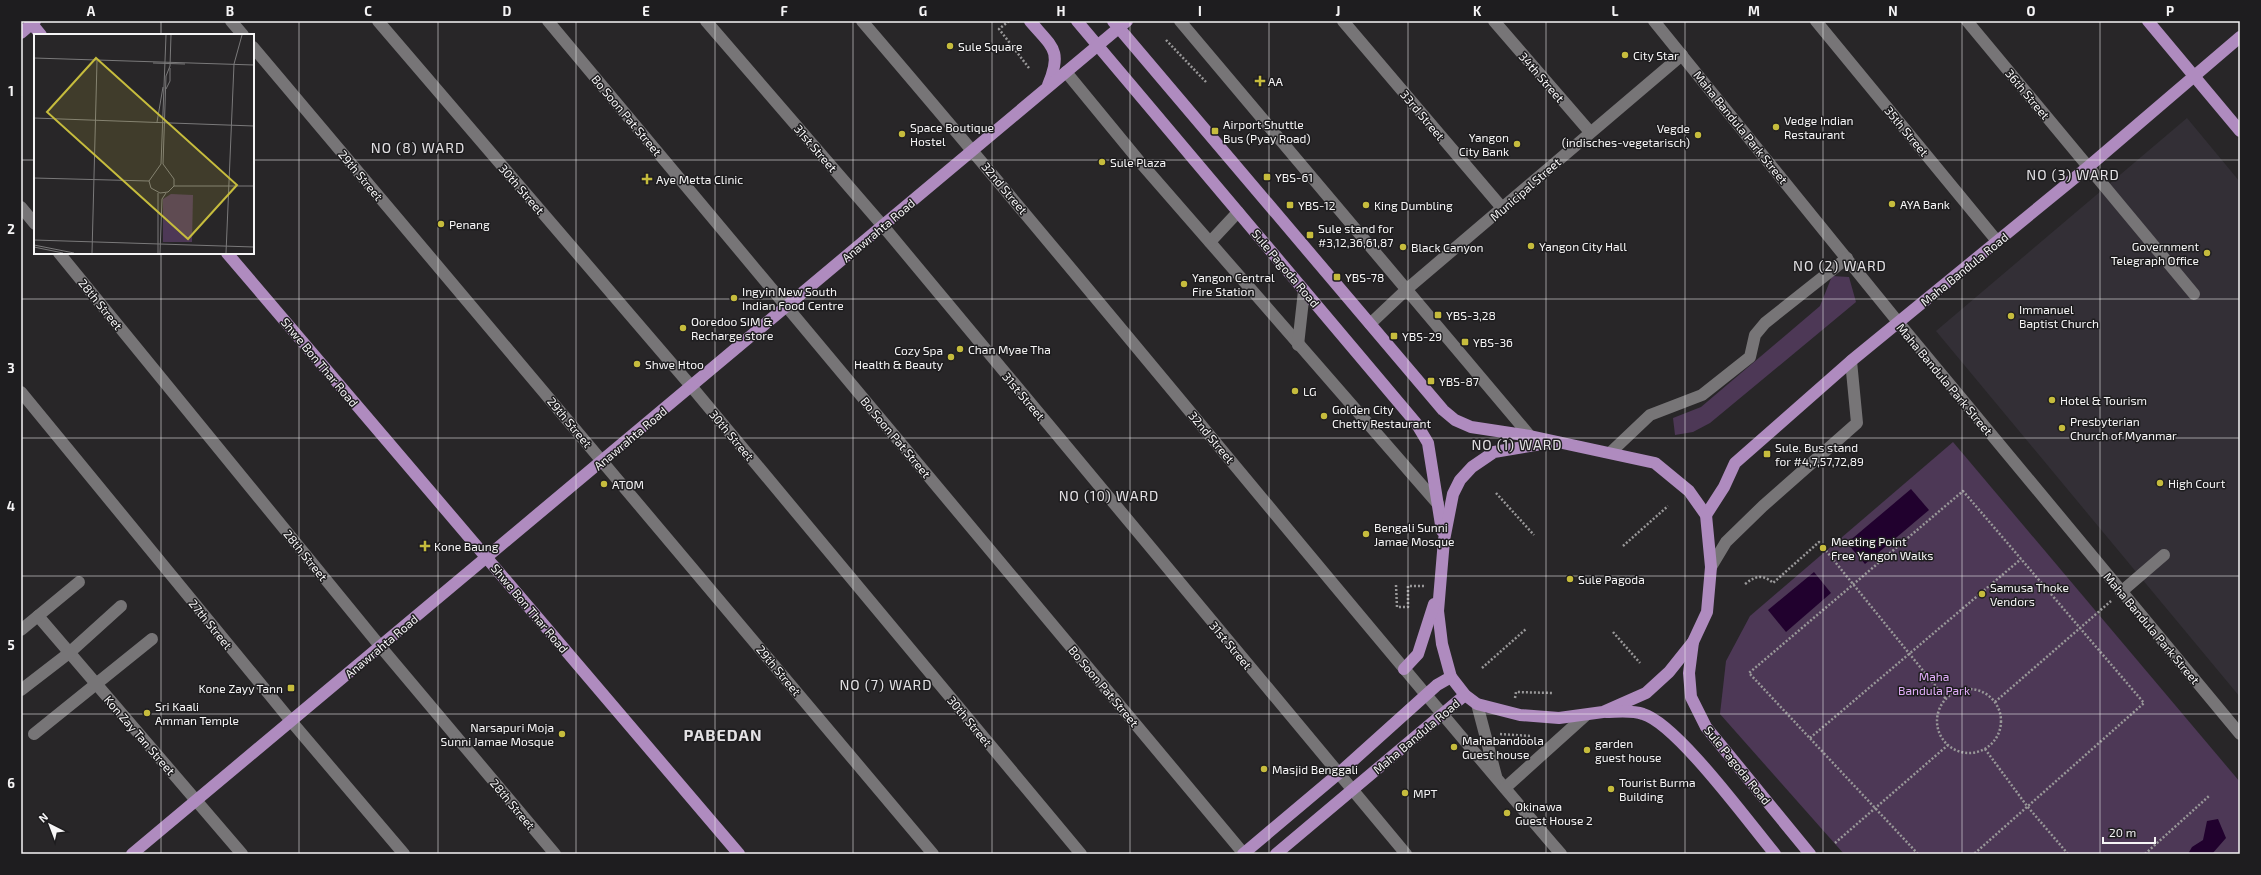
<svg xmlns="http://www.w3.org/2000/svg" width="2261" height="875" viewBox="0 0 2261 875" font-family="'Exo 2',sans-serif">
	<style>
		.built { fill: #332f36 }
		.green { fill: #4d3856 }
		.water { fill: #21012e }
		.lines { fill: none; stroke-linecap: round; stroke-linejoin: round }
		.path { stroke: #999899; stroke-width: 2.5; stroke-dasharray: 2 2; stroke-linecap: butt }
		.minor { stroke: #777577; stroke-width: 12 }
		.major { stroke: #af8bbf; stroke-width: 12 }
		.grid { fill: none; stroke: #f6f5f6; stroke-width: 1; stroke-opacity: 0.55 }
		.poi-dot { fill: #c6bc3d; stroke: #1e1d1f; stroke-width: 1.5 }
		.labels { text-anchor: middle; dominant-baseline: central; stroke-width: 3; stroke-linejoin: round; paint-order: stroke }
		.poi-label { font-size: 12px; fill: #f6f5f6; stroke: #1e1d1f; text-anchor: start }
		.street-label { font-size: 12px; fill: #f6f5f6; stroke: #1e1d1f }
		.park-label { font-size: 12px; fill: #e2aefa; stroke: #1e1d1f }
		.quarter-label { font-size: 14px; letter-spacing: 1px; fill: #e4e2e5; stroke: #1e1d1f }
		.district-label { font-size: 16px; font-weight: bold; letter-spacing: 1px; fill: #e4e2e5; stroke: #1e1d1f }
		.inset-road { fill: none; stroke: #7a797a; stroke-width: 1 }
		.view { fill: #c6bc3d; fill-opacity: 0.15; stroke: #c6bc3d; stroke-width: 2 }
		.inset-edge { fill: none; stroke: #f6f5f6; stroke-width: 2 }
		.neatline { fill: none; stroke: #f6f5f6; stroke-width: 1.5 }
		.grid-label { font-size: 13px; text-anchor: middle; font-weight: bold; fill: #f6f5f6 }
	</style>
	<rect width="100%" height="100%" fill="#282628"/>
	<path class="built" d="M2187 118 2240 182V697L1936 331Z"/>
	<g class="green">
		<path d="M1832 276 1849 277 1856 302 1710 423 1693 432 1675 435 1673 418 1701 407 1820 306Z"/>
		<path d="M1953 442 2240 782V854H1844L1720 714 1726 661 1750 616Z"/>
	</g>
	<g class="water">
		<path d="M1911 489 1929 510 1865 564 1847 543Z"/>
		<path d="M1814 572 1831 593 1786 632 1768 610Z"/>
		<path d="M2218 819 2226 838 2212 854H2188L2192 847 2203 840 2207 821Z"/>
	</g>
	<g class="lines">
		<g class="path">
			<path d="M1009 21 999 29 1029 68"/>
			<path d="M1166 40 1206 82"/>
			<path d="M1496 493 1534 535"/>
			<path d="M1623 546 1668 506"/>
			<path d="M1745 584C1755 576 1763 574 1773 583L1819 542 1946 699"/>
			<path d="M1396 585 1397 607H1408V586H1426"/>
			<path d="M1613 632 1640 663"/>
			<path d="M1482 668 1526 629"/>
			<circle cx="1969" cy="721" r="32"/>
			<path d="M1515 698 1516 692 1553 693"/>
			<path d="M1995 702 2111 601"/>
			<path d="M1500 734 1530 736V744H1517"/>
			<path d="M1810 738 2021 559"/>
			<path d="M1985 749 2027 806 2068 854"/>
			<path d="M1835 843 1948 745"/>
			<path d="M1918 854 1749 673 1963 491 2144 703 1974 854"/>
			<path d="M2145 854 2209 796"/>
		</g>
		<g class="minor">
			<path d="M231 21 243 35"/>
			<path d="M378 21 691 386 1081 854"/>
			<path d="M548 21 1244 854"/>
			<path d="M706 21 883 226 1406 854"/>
			<path d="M862 21C1098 296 1325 579 1561 854"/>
			<path d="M1180 21 1530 436"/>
			<path d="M1343 21 1503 209"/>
			<path d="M1494 21 1590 132"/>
			<path d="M1654 21 1898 322 2240 734"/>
			<path d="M1816 21 1997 241"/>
			<path d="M1967 21 2194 294"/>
			<path d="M253 47 933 854"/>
			<path d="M1066 72 1140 162 1438 504"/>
			<path d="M21 207 35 224"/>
			<path d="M1210 242 1238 212"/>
			<path d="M59 253 380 646 555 854"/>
			<path d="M1370 324 1407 289 1682 55"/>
			<path d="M1298 345 1304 291"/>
			<path d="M21 392 291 721 404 854"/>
			<path d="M1611 452 1650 415 1702 395 1750 357 1755 335 1765 323 1847 258"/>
			<path d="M1711 567 1726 542 1763 506 1857 423 1851 361"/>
			<path d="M2121 592 2164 555"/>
			<path d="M38 616 242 854"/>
			<path d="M21 630 79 582"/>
			<path d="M21 690 69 653 121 606"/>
			<path d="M1477 704 1496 776"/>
			<path d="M34 734 152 639"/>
			<path d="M1505 788 1586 715"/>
		</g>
		<g class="major">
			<path d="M1030 21C1052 47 1063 50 1048 85"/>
			<path d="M1077 21 1416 423 1428 443 1442 531"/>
			<path d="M1113 21 1443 410 1455 420 1471 427 1530 436 1655 463 1689 491 1706 515 1711 567 1707 612 1693 642 1669 672 1646 693 1603 712 1559 718 1520 715 1477 704 1465 695 1451 677 1442 644 1438 611 1444 540 1453 494 1460 480 1472 467 1494 452 1554 442"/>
			<path d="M2148 21 2240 131"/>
			<path d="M32 24 41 35"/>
			<path d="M21 33 35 21"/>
			<path d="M227 253 739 854"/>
			<path d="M1706 515 1724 487 1735 463 1851 361 2088 167 2240 37"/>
			<path d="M1693 642 1689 673 1691 697 1706 727 1810 854"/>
			<path d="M1404 669 1418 654 1434 604"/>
			<path d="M1606 712C1617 712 1632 710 1643 714 1677 724 1749 823 1775 854"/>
			<path d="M132 854 1127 21"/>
			<path d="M1243 854 1338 774 1437 685 1451 677"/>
			<path d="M1276 854 1465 695"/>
		</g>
	</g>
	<path class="grid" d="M161 21V35M299 21V854M438 21V854M576 21V854M715 21V854M853 21V854M992 21V854M1130 21V854M1269 21V854M1408 21V854M1546 21V854M1685 21V854M1823 21V854M1962 21V854M2100 21V854M21 160H35M253 160H2240M161 253V854M21 299H2240M21 438H2240M21 576H2240M21 714H2240"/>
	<g class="poi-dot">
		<circle cx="950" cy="46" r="4"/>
		<circle cx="1625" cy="55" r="4"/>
		<path d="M1258 75h4v4h4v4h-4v4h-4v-4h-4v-4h4z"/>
		<circle cx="1776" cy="127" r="4"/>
		<rect x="1211" y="127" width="8" height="8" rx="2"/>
		<circle cx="902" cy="134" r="4"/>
		<circle cx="1698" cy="135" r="4"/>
		<circle cx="1517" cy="144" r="4"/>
		<circle cx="1102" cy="162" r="4"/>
		<rect x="1263" y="173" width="8" height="8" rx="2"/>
		<path d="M645 173h4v4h4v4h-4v4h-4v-4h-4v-4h4z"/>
		<circle cx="1892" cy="204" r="4"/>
		<rect x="1286" y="201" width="8" height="8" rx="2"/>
		<circle cx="1366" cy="205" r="4"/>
		<circle cx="441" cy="224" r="4"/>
		<rect x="1306" y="231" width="8" height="8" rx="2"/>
		<circle cx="1531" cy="246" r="4"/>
		<circle cx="1403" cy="247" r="4"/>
		<circle cx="2207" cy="253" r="4"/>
		<rect x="1333" y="273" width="8" height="8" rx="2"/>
		<circle cx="1184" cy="284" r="4"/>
		<circle cx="734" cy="298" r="4"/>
		<rect x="1434" y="311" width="8" height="8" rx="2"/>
		<circle cx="2011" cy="316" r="4"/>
		<circle cx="683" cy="328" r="4"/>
		<rect x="1390" y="332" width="8" height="8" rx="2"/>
		<rect x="1461" y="338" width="8" height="8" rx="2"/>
		<circle cx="960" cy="349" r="4"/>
		<circle cx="951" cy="357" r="4"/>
		<circle cx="637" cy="364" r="4"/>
		<rect x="1427" y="377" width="8" height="8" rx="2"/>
		<circle cx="1295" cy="391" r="4"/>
		<circle cx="2052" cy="400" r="4"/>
		<circle cx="1324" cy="416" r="4"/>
		<circle cx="2062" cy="428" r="4"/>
		<rect x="1763" y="450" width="8" height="8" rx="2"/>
		<circle cx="2160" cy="483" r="4"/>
		<circle cx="604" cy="484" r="4"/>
		<circle cx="1366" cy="534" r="4"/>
		<path d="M423 540h4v4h4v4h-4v4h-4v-4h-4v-4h4z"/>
		<circle cx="1823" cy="548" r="4"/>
		<circle cx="1570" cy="579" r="4"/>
		<circle cx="1982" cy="594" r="4"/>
		<rect x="287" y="684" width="8" height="8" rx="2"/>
		<circle cx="147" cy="713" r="4"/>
		<circle cx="562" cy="734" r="4"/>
		<circle cx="1454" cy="747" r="4"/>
		<circle cx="1587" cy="750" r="4"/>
		<circle cx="1264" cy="769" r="4"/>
		<circle cx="1611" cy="789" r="4"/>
		<circle cx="1405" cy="793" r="4"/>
		<circle cx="1507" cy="813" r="4"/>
	</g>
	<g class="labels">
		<g class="poi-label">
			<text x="958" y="46">Sule Square</text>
			<text x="1633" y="55">City Star</text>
			<text x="1268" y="81">AA</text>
			<text x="1784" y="120">Vedge Indian<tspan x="1784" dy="14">Restaurant</tspan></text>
			<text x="1223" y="124">Airport Shuttle<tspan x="1223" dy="14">Bus (Pyay Road)</tspan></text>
			<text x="910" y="127">Space Boutique<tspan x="910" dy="14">Hostel</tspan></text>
			<text x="1690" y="128" text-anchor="end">Vegde<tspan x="1690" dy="14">(indisches-vegetarisch)</tspan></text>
			<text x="1509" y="137" text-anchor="end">Yangon<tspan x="1509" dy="14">City Bank</tspan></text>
			<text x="1110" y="162">Sule Plaza</text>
			<text x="1275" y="177">YBS-61</text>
			<text x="656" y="179">Aye Metta Clinic</text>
			<text x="1900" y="204">AYA Bank</text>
			<text x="1298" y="205">YBS-12</text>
			<text x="1374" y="205">King Dumbling</text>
			<text x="449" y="224">Penang</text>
			<text x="1318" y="228">Sule stand for<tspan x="1318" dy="14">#3,12,36,61,87</tspan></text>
			<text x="1539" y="246">Yangon City Hall</text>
			<text x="2199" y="246" text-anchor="end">Government<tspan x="2199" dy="14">Telegraph Office</tspan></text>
			<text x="1411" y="247">Black Canyon</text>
			<text x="1192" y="277">Yangon Central<tspan x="1192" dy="14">Fire Station</tspan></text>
			<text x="1345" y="277">YBS-78</text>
			<text x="742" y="291">Ingyin New South<tspan x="742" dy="14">Indian Food Centre</tspan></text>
			<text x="2019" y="309">Immanuel<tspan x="2019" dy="14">Baptist Church</tspan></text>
			<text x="1446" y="315">YBS-3,28</text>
			<text x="691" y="321">Ooredoo SIM &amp;<tspan x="691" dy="14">Recharge store</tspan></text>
			<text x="1402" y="336">YBS-29</text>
			<text x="1473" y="342">YBS-36</text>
			<text x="968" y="349">Chan Myae Tha</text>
			<text x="943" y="350" text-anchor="end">Cozy Spa<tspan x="943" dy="14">Health &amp; Beauty</tspan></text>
			<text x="645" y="364">Shwe Htoo</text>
			<text x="1439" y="381">YBS-87</text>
			<text x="1303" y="391">LG</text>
			<text x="2060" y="400">Hotel &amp; Tourism</text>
			<text x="1332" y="409">Golden City<tspan x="1332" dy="14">Chetty Restaurant</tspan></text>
			<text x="2070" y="421">Presbyterian<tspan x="2070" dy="14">Church of Myanmar</tspan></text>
			<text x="1775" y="447">Sule. Bus stand<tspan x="1775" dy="14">for #4,7,57,72,89</tspan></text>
			<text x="2168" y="483">High Court</text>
			<text x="612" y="484">ATOM</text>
			<text x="1374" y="527">Bengali Sunni<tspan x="1374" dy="14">Jamae Mosque</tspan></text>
			<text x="1831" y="541">Meeting Point<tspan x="1831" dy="14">Free Yangon Walks</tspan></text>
			<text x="434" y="546">Kone Baung</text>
			<text x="1578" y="579">Sule Pagoda</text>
			<text x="1990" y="587">Samusa Thoke<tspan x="1990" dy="14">Vendors</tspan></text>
			<text x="283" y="688" text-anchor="end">Kone Zayy Tann</text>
			<text x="155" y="706">Sri Kaali<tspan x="155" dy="14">Amman Temple</tspan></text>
			<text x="554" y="727" text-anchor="end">Narsapuri Moja<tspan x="554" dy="14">Sunni Jamae Mosque</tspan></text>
			<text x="1462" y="740">Mahabandoola<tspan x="1462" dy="14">Guest house</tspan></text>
			<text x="1595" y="743">garden<tspan x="1595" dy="14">guest house</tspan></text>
			<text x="1272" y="769">Masjid Benggali</text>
			<text x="1619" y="782">Tourist Burma<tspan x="1619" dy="14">Building</tspan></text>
			<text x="1413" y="793">MPT</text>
			<text x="1515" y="806">Okinawa<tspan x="1515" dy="14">Guest House 2</tspan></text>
		</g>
		<g class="street-label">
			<text transform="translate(1542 77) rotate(49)">34th Street</text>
			<text transform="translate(2028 94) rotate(50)">36th Street</text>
			<text transform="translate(627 115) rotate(50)">Bo Soon Pat Street</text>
			<text transform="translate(1423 115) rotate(50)">33rd Street</text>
			<text transform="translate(1741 127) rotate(51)">Maha Bandula Park Street</text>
			<text transform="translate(1907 131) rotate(50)">35th Street</text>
			<text transform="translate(816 148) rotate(49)">31st Street</text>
			<text transform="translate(361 175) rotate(50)">29th Street</text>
			<text transform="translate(1005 188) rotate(50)">32nd Street</text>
			<text transform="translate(522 189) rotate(49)">30th Street</text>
			<text transform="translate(1525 189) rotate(-41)">Municipal Street</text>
			<text transform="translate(878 230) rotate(-40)">Anawrahta Road</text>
			<text transform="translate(1286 268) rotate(50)">Sule Pagoda Road</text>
			<text transform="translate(1964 269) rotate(-39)">Maha Bandula Road</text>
			<text transform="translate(101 304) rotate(51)">28th Street</text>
			<text transform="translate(320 362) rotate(50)">Shwe Bon Thar Road</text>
			<text transform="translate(1945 379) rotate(50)">Maha Bandula Park Street</text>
			<text transform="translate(1024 396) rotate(50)">31st Street</text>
			<text transform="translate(570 422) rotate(50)">29th Street</text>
			<text transform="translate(732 435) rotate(50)">30th Street</text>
			<text transform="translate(896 437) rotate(50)">Bo Soon Pat Street</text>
			<text transform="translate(1212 437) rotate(50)">32nd Street</text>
			<text transform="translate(630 438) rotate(-40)">Anawrahta Road</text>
			<text transform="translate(306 555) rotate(51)">28th Street</text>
			<text transform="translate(530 608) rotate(50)">Shwe Bon Thar Road</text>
			<text transform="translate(211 624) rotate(51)">27th Street</text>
			<text transform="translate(2152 628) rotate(50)">Maha Bandula Park Street</text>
			<text transform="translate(1231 645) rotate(50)">31st Street</text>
			<text transform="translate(381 646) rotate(-40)">Anawrahta Road</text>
			<text transform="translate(779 670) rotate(50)">29th Street</text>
			<text transform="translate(1104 686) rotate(50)">Bo Soon Pat Street</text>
			<text transform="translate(970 721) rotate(50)">30th Street</text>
			<text transform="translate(140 735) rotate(49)">Kon Zay Tan Street</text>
			<text transform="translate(1416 736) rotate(-40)">Maha Bandula Road</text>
			<text transform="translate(1738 765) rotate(51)">Sule Pagoda Road</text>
			<text transform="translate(513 804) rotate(50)">28th Street</text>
		</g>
		<g class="park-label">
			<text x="1934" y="676">Maha<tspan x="1934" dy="14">Bandula Park</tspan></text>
		</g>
		<g class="quarter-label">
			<text x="418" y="147">NO (8) WARD</text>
			<text x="2073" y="174">NO (3) WARD</text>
			<text x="1840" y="265">NO (2) WARD</text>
			<text x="1517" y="444">NO (1) WARD</text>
			<text x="1109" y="495">NO (10) WARD</text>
			<text x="886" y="684">NO (7) WARD</text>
		</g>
		<g class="district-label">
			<text x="723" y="734">PABEDAN</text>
		</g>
	</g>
	<g transform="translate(34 34)">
		<rect width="220" height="220" fill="#282628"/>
		<path d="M137 160 159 161 158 208H129V165Z" fill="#4d3856"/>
		<path class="inset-road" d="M0 24 220 31M119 29 151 30M132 55 136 47V34M0 84 220 92M123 88 129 53M0 144 115 147M115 147 117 154 126 159 134 158 140 152V145L129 130 132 42 136 32 137 1M115 147 127 130 132 1M140 152H220M124 159V219M0 206 220 213M0 211 40 219M0 213 29 219M58 219 63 27M126 219 128 165 132 159M192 219 200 30 208 1"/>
		<path class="view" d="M62 24 203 151 154 205 13 78Z"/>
		<rect width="220" height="220" class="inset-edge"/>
	</g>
	<rect width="2261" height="875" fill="none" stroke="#1e1d1f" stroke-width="44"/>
	<g transform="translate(50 825) rotate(318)" stroke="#1e1d1f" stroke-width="3" paint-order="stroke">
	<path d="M0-3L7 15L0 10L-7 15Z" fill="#f6f5f6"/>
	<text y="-6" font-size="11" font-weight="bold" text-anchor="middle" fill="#f6f5f6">N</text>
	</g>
	<path d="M2103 837v6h52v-6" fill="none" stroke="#f6f5f6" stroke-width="2"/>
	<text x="2109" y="837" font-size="12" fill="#f6f5f6" stroke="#1e1d1f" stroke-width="3" paint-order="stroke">20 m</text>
	<rect x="22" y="22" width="2217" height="831" class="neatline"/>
	<g class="grid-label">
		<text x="91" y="16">A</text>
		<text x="230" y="16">B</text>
		<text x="368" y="16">C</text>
		<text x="507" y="16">D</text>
		<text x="646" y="16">E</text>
		<text x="784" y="16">F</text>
		<text x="923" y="16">G</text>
		<text x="1061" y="16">H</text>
		<text x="1200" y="16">I</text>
		<text x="1338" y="16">J</text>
		<text x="1477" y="16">K</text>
		<text x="1615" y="16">L</text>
		<text x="1754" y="16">M</text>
		<text x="1893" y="16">N</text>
		<text x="2031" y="16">O</text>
		<text x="2170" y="16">P</text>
		<text x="11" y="96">1</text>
		<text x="11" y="234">2</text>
		<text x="11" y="373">3</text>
		<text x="11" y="511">4</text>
		<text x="11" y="650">5</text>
		<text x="11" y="788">6</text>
	</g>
</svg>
